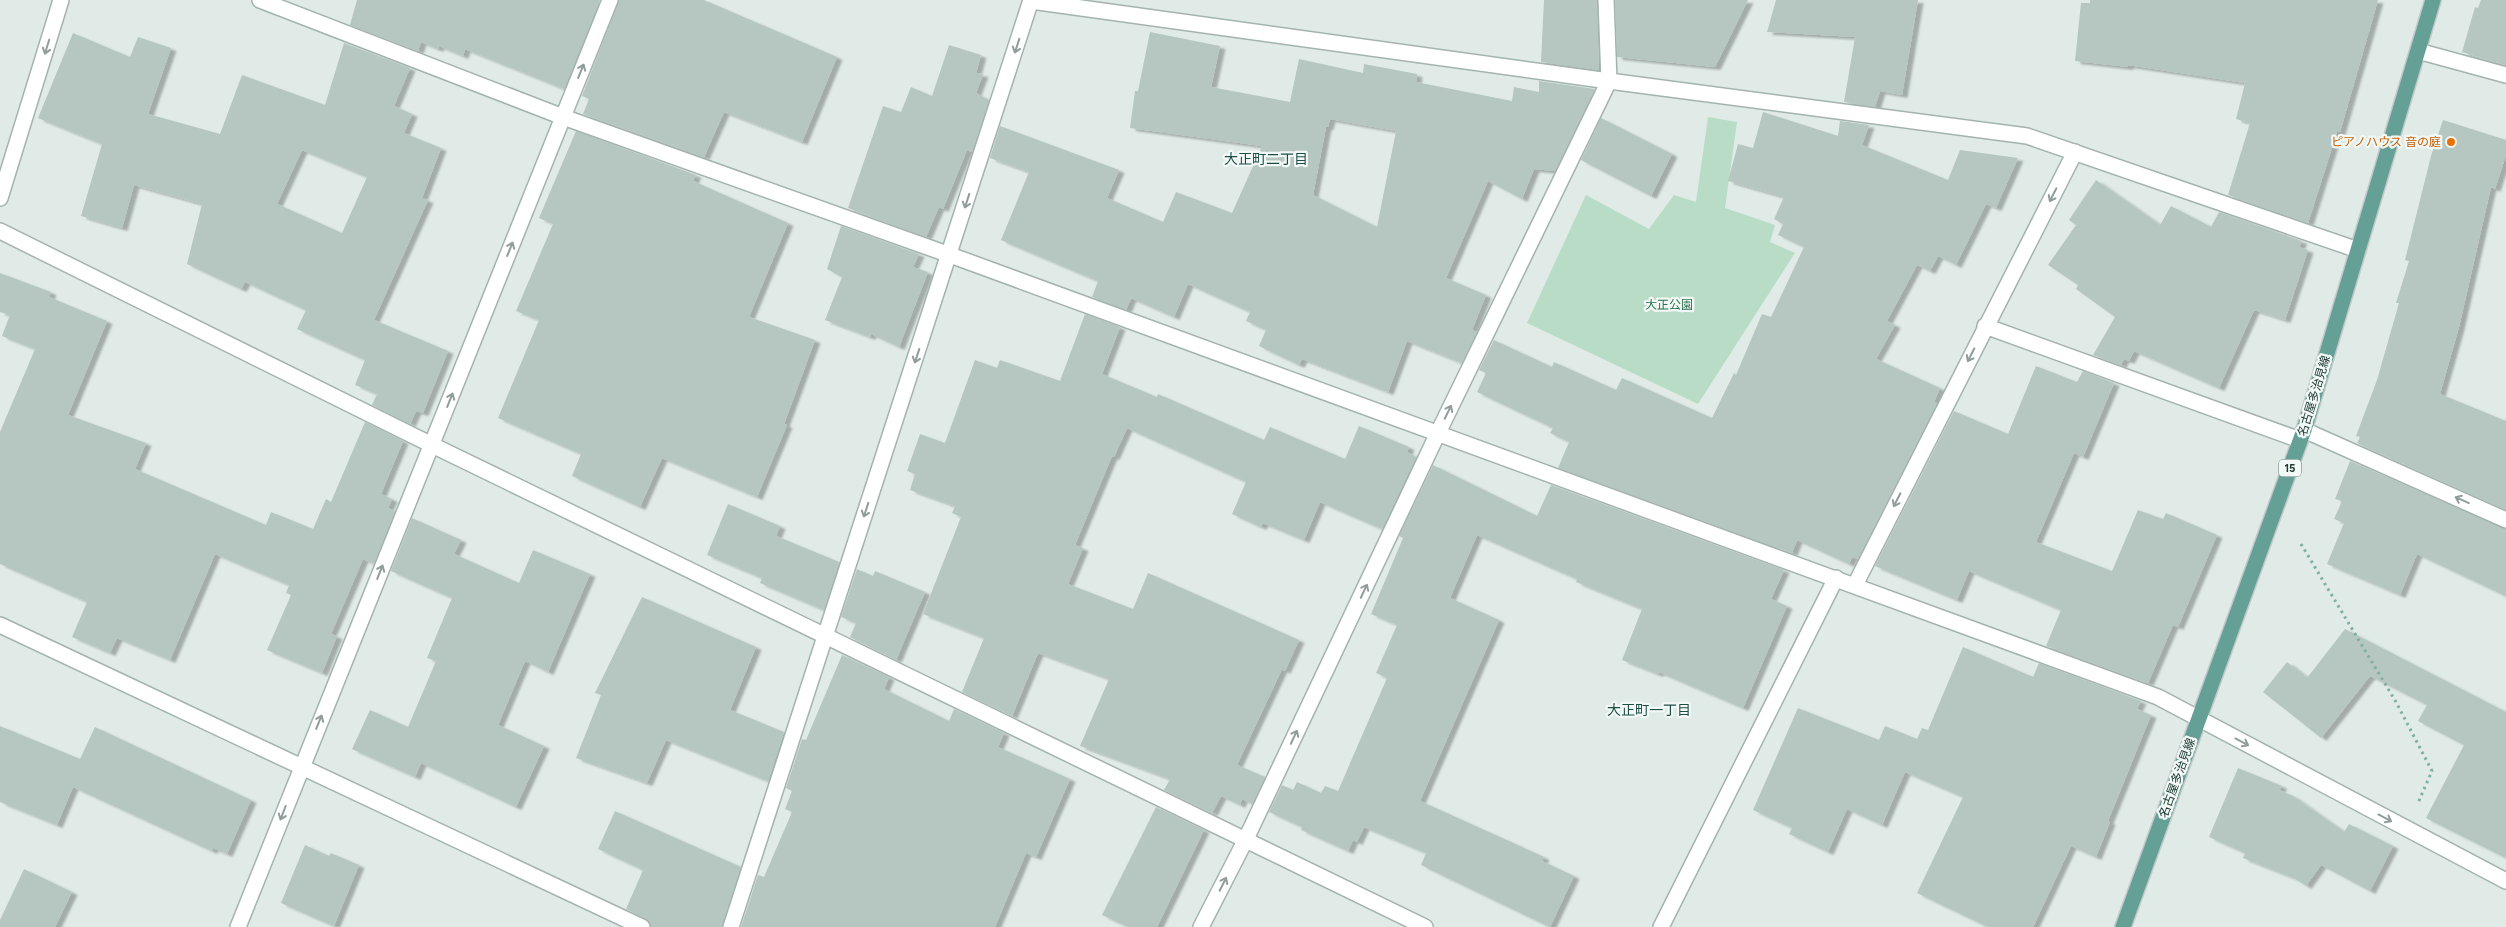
<svg xmlns="http://www.w3.org/2000/svg" width="2506" height="927" viewBox="0 0 2506 927" font-family="Figtree,'Noto Sans JP',sans-serif">
	<style>
		.green { fill: #b9dcc6 }
		.building { fill: #b6c6c1; fill-rule: evenodd; filter: url(#shadow) }
		.lines { fill: none; stroke-linecap: round; stroke-linejoin: round }
		.minor-casing { stroke: #a3b3af; stroke-width: 18 }
		.major-casing { stroke: #c1c8c7; stroke-width: 18 }
		.path { stroke: #81aea5; stroke-width: 3; stroke-dasharray: 2.5 4; stroke-linecap: butt }
		.minor { stroke: #fff; stroke-width: 15 }
		.major { stroke: #65a097; stroke-width: 15 }
		.oneway { stroke: #909d9b }
		.food-dot { fill: #e8710a; stroke: #f1f8f5; stroke-width: 2 }
		.labels { text-anchor: middle; dominant-baseline: central; stroke-width: 4.5; stroke-linejoin: round; paint-order: stroke }
		.shield { fill: #f1f8f5; stroke: #5f7470; stroke-width: 1 }
		.shield-label { font-size: 11px; font-weight: bold; fill: #213b37 }
		.food-label { font-size: 12px; fill: #c56008; stroke: #f1f8f5; text-anchor: end }
		.park-label { font-size: 12px; fill: #2c714e; stroke: #f1f8f5 }
		.street-label { font-size: 12px; fill: #213b37; stroke: #f1f8f5 }
		.neighbourhood-label { font-size: 14px; fill: #1e4d46; stroke: #f1f8f5 }
	</style>
	<defs>
		<filter id="shadow"><feDropShadow dx="5.5" dy="3" stdDeviation="1" flood-color="#0004"/></filter>
	</defs>
	<rect width="100%" height="100%" fill="#e0ebe7"/>
	<path class="green" d="M1708 117 1737 122 1725 208 1775 225 1770 242 1795 253 1698 404 1527 323 1586 195 1649 229 1674 195 1696 202Z"/>
	<g class="building">
		<path d="M357 0H600L564 89 465 49 463 56 439 46 438 49 421 42 418 51 350 25Z"/>
		<path d="M619 0H704L837 57 802 142 724 112 704 157 583 114 589 99 582 96Z"/>
		<path d="M1544 0H1597L1599 70 1541 62Z"/>
		<path d="M1615 0H1748L1715 67 1617 57Z"/>
		<path d="M1776 0H1918L1902 95 1880 91 1875 107 1844 102 1855 37 1767 32Z"/>
		<path d="M2090 0H2378L2340 132H2337L2308 223 2228 195 2250 123 2236 119 2245 83 2128 65V67L2075 61 2081 3H2090Z"/>
		<path d="M2481 0H2506V65L2462 52 2475 7 2478 8Z"/>
		<path d="M1150 32 1220 46 1211 87 1290 102 1299 59 1363 73 1364 64 1417 74 1416 82 1512 101 1514 87 1539 92V81L1595 89 1555 171 1534 169 1522 199 1488 181 1446 278 1486 295 1472 330 1477 332 1462 363 1407 341 1388 392 1302 359 1299 365 1259 346 1266 330 1246 321 1250 312 1188 284 1174 317 1131 298 1126 310 1092 297 1098 281 1001 240 1029 172 990 158 1000 126 1119 170 1107 198 1163 222 1176 192 1232 213 1262 146 1130 128 1135 91H1138ZM1330 119 1396 131 1377 227 1313 195 1326 127H1328Z"/>
		<path d="M73 33 130 57 138 37 171 48 148 114 220 134 242 75 325 105 344 43 410 68 394 106 412 114 404 133 441 148 422 198 428 200 374 320 448 351 423 413 416 411 410 424 372 405 377 394 355 385 365 360 297 329 306 310 245 282 241 289 187 264 202 204 134 185 122 228 81 216 102 144 38 118ZM302 150 367 177 342 233 277 204Z"/>
		<path d="M949 45 981 55 976 73 983 74 976 93 989 100 972 152 967 150 943 209 939 207 926 237 848 208 883 106 901 112 911 87 932 96Z"/>
		<path d="M1763 112 1838 136 1840 121 1869 125 1862 145 1948 180 1960 150 2018 158 1996 208 1986 204 1956 265 1938 256 1930 271 1917 265 1887 321 1895 325 1876 359 1940 388 1934 402 1937 403 1858 559 1852 557 1849 564 1797 540 1792 553 1558 468 1569 442 1550 433 1553 428 1477 392 1486 373 1479 370 1494 340 1552 367 1554 362 1616 390 1622 378 1712 418 1734 373 1736 375 1762 314 1771 317 1804 247 1778 235 1783 224 1774 219 1784 197 1728 181 1738 144 1753 148Z"/>
		<path d="M1601 118 1672 154 1651 196 1581 160Z"/>
		<path d="M2443 120 2506 140V155L2495 189 2491 187 2459 327 2440 394 2506 421V510L2357 443 2360 437 2356 436 2377 380 2399 303H2396L2409 261 2405 260 2431 156Z"/>
		<path d="M576 131 696 175 693 181 788 223 749 317 815 340 784 424 787 425 757 497 662 458 640 507 572 476 581 454 498 418 539 320 516 311 553 224 539 218Z"/>
		<path d="M2096 180 2160 225 2171 206 2211 227 2219 212 2302 241 2299 247 2308 250 2285 320 2254 310 2219 388 2134 351 2129 361 2124 359 2121 365 2093 355 2115 317 2076 289 2078 285 2048 265 2076 225 2069 220Z"/>
		<path d="M841 226 919 254 913 267 928 272 899 347 871 334 870 337 825 320 842 277 827 269Z"/>
		<path d="M0 273 51 292 49 297 107 321 68 415 146 443 135 469 266 525 271 512 313 529 326 499 331 502 365 422 403 441 381 494 392 499 388 508 395 511 374 564 363 559 331 634 337 636 322 673 267 650 291 595 286 593 289 585 215 554 170 660 117 638 110 653 72 637 87 602 0 564V432L35 349 2 336 10 315 0 312Z"/>
		<path d="M1085 314 1120 327 1102 374 1157 397 1158 394 1264 440 1270 427 1345 459 1359 426 1409 447 1407 452 1416 457 1382 529 1320 502 1304 540 1263 523 1261 527 1232 514 1246 482 1127 428 1114 457 1112 456 1075 545 1083 548 1068 584 1133 609 1148 573 1299 640 1285 671 1282 669 1237 765 1265 777 1252 804 1242 799 1240 805 1221 796 1212 813 1164 790 1170 779 1080 746 1109 679 1038 653 1012 716 962 692 984 638 923 614 961 517 952 513 955 506 910 490 915 474 907 471 920 434 945 443 975 360 997 368 1000 360 1060 381Z"/>
		<path d="M2036 366 2077 382 2083 371 2114 383 2083 457 2074 453 2036 542 2112 571 2138 510 2163 519 2166 513 2217 535 2178 627 2173 625 2148 683 2046 646 2061 610 1969 571 1957 600 1875 566 1954 411 2008 434Z"/>
		<path d="M2350 461 2506 529V596L2417 554 2400 595 2327 564 2344 523 2334 519 2342 501 2335 499Z"/>
		<path d="M1433 465 1537 516 1551 485 1784 570 1771 599 1787 606 1743 708 1659 672 1658 674 1622 660 1642 609 1576 582 1577 579 1477 535 1450 598 1499 620 1420 801 1544 857 1542 861 1574 876 1550 927 1421 865 1426 853 1364 827 1357 842 1353 840 1348 851 1301 830 1302 827 1269 812 1282 785 1293 790 1297 782 1321 793 1325 786 1338 791 1387 678 1376 673 1397 625 1371 614 1403 538 1399 536Z"/>
		<path d="M728 504 780 526 776 536 839 562 824 610 760 583 762 578 707 555Z"/>
		<path d="M412 518 461 540 454 554 519 583 533 550 590 574 548 672 525 661 498 725 544 746 516 807 421 763 415 777 352 749 370 710 408 727 436 661 427 658 452 598 391 571Z"/>
		<path d="M857 569 873 576 875 571 925 592 896 660 850 637 856 623 841 617Z"/>
		<path d="M642 597 756 647 730 710 784 732 768 781 666 740 647 783 576 758 601 695 595 693Z"/>
		<path d="M2345 629 2506 712V858L2426 818 2464 745 2418 721 2427 705 2370 676 2321 738 2263 692 2287 662 2307 678Z"/>
		<path d="M1963 647 2033 677 2039 663 2141 701 2137 709 2151 715 2108 821 2110 822 2096 857 2071 846 2033 927H1988L1917 893 1963 797 1905 772 1882 825 1847 809 1828 852 1789 834 1792 828 1753 810 1798 708 1879 740 1885 726 1917 739 1922 728 1928 730Z"/>
		<path d="M842 655 889 677 884 689 949 721 954 709 1004 733 998 747 1070 779 1036 857 1026 853 995 927H741L758 875 764 877 792 812 785 809 792 791 786 788 802 739 806 740Z"/>
		<path d="M0 726 80 759 95 727 251 800 227 854 213 848 212 851 73 787 57 825 0 802Z"/>
		<path d="M2238 768 2282 786 2279 790 2293 796 2344 832 2349 824 2393 846 2370 891 2321 865 2306 886 2294 878 2243 858 2245 853 2209 837Z"/>
		<path d="M1156 807 1204 830 1157 927H1128L1102 915Z"/>
		<path d="M615 811 741 867 722 927H651L646 919 626 909 643 870 598 849Z"/>
		<path d="M305 845 329 856 331 853 359 865 334 926 281 903Z"/>
		<path d="M24 869 72 892 55 927H0V920Z"/>
	</g>
	<g class="lines">
		<g class="minor-casing">
			<g id="minor">
				<path d="M260 0 563 117 950 255 2158 697 2506 881"/>
				<path d="M1031 1 1609 81 2027 136 2358 250"/>
				<path d="M2418 51 2506 75"/>
				<path d="M0 198 61 0"/>
				<path d="M0 231 432 445 1425 927"/>
				<path d="M1985 326 2300 440"/>
				<path d="M2304 430 2506 520"/>
				<path d="M1855 585 2075 152"/>
				<path d="M0 625 642 927"/>
				<path d="M238 927 610 0"/>
				<path d="M731 927 1031 0"/>
				<path d="M1201 927 1245 841 1437 435 1609 81 1606 0"/>
				<path d="M1661 927 1836 578"/>
			</g>
		</g>
		<g class="major-casing">
			<path id="major" d="M2123 927 2304 430 2433 0"/>
		</g>
		<path class="path" d="M2301 544 2396 702 2432 771 2418 803"/>
		<use href="#minor" class="minor"/>
		<use href="#major" class="major"/>
	</g>
	<defs><path id="oneway-shaft" d="M-6 0H5M1.5-3L5.5 0L1.5 3" fill="none" stroke-width="1.6" stroke-linecap="round" stroke-linejoin="round" transform="scale(1.25)"/></defs>
	<g class="oneway">
		<use href="#oneway-shaft" transform="translate(1017 46) rotate(108)"/>
		<use href="#oneway-shaft" transform="translate(47 47) rotate(107)"/>
		<use href="#oneway-shaft" transform="translate(581 71) rotate(-68)"/>
		<use href="#oneway-shaft" transform="translate(2053 195) rotate(117)"/>
		<use href="#oneway-shaft" transform="translate(967 201) rotate(108)"/>
		<use href="#oneway-shaft" transform="translate(510 249) rotate(-68)"/>
		<use href="#oneway-shaft" transform="translate(1971 355) rotate(117)"/>
		<use href="#oneway-shaft" transform="translate(917 356) rotate(108)"/>
		<use href="#oneway-shaft" transform="translate(450 400) rotate(-68)"/>
		<use href="#oneway-shaft" transform="translate(1448 412) rotate(-64)"/>
		<use href="#oneway-shaft" transform="translate(1897 500) rotate(117)"/>
		<use href="#oneway-shaft" transform="translate(2462 500) rotate(-156)"/>
		<use href="#oneway-shaft" transform="translate(866 510) rotate(108)"/>
		<use href="#oneway-shaft" transform="translate(380 572) rotate(-68)"/>
		<use href="#oneway-shaft" transform="translate(1364 591) rotate(-65)"/>
		<use href="#oneway-shaft" transform="translate(319 722) rotate(-68)"/>
		<use href="#oneway-shaft" transform="translate(1294 737) rotate(-65)"/>
		<use href="#oneway-shaft" transform="translate(2242 742) rotate(28)"/>
		<use href="#oneway-shaft" transform="translate(283 813) rotate(111)"/>
		<use href="#oneway-shaft" transform="translate(2385 818) rotate(28)"/>
		<use href="#oneway-shaft" transform="translate(1223 884) rotate(-63)"/>
	</g>
	<circle class="food-dot" cx="2451" cy="142" r="5"/>
	<g class="labels">
		<rect class="shield" x="2279" y="459.5" width="22" height="17" rx="4"/>
		<g class="shield-label">
			<text x="2290" y="468">15</text>
		</g>
		<g class="food-label">
			<text x="2441" y="142">ピアノハウス 音の庭</text>
		</g>
		<g class="park-label">
			<text x="1669" y="305">大正公園</text>
		</g>
		<g class="street-label">
			<text transform="translate(2314 396) rotate(-73)">名古屋多治見線</text>
			<text transform="translate(2177 778) rotate(-70)">名古屋多治見線</text>
		</g>
		<g class="neighbourhood-label">
			<text x="1266" y="159">大正町二丁目</text>
			<text x="1649" y="710">大正町一丁目</text>
		</g>
	</g>
</svg>
